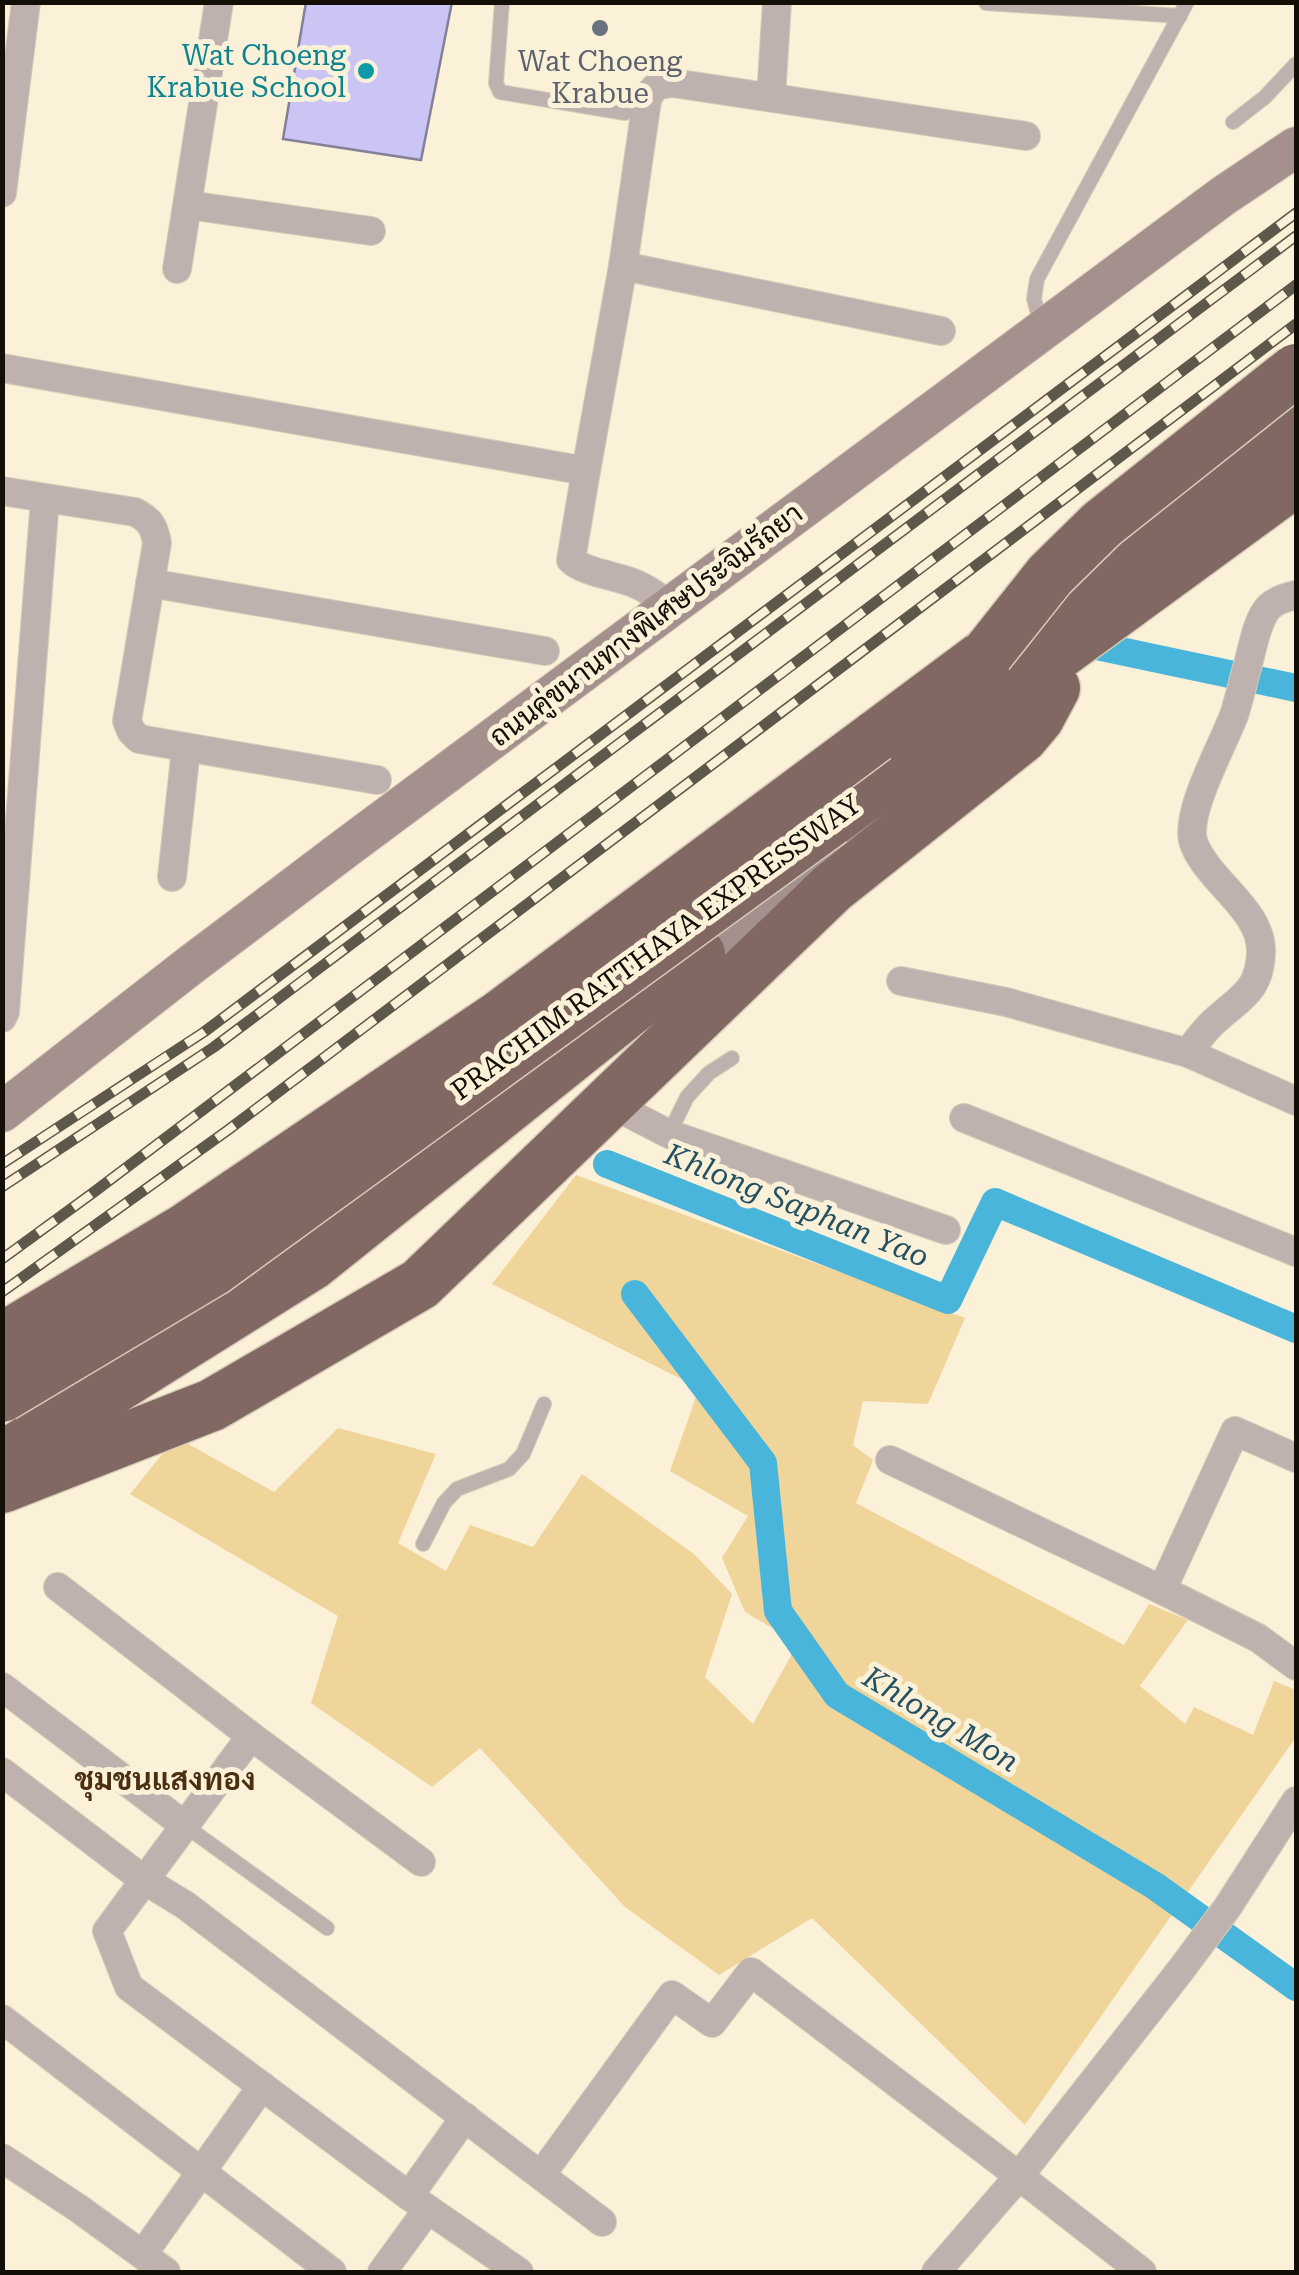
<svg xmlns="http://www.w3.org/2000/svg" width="1299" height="2275" viewBox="0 0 1299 2275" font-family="'Roboto Serif',Sarabun,serif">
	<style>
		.green { fill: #f0d59b }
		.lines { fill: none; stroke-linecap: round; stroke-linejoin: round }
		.canal { stroke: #49b5db; stroke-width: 28 }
		.building { fill: #cac5f5; stroke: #838097; stroke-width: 2.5 }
		.service-casing { stroke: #d6ccb7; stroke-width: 16 }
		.minor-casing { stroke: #d6ccb7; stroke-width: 30 }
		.secondary-casing { stroke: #d6ccb7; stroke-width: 42 }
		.motorway-casing { stroke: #d6ccb7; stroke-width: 55 }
		.service { stroke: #beb1ae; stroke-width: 14 }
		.minor { stroke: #beb1ae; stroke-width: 28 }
		.secondary { stroke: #a4918e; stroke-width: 40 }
		.motorway { stroke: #816863; stroke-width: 52 }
		.rail-casing { stroke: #5e584a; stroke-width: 11 }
		.rail { stroke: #fbf0d8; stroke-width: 8; stroke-dasharray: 22; stroke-linecap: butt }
		.motorway-bridge-casing { stroke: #d6ccb7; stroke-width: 55; stroke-linecap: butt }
		.motorway-bridge { stroke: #816863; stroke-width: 52 }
		.worship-dot { fill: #6b7280; stroke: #fbf0d8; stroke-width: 4 }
		.culture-dot { fill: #0f9aa8; stroke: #fbf0d8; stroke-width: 4 }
		.labels { text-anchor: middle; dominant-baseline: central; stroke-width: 10; stroke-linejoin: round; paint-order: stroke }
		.culture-label { font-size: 28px; fill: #0d838f; stroke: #fbf0d8; text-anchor: end }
		.worship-label { font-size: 28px; fill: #5b616d; stroke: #fbf0d8 }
		.street-label { font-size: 28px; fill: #130f07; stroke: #fbf0d8 }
		.water-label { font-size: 30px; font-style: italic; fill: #235161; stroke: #fbf0d8 }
		.neighbourhood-label { font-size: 30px; font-weight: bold; fill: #4b2f11; stroke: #fbf0d8 }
	</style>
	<rect width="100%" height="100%" fill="#fbf0d8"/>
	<path class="green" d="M576 1175 965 1318 928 1404 863 1401 853 1445 873 1460 856 1503 1124 1645 1149 1604 1188 1620 1140 1686 1185 1724 1194 1707 1253 1735 1274 1681 1296 1690V1737L1025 2125 812 1918 719 1975 625 1907 480 1748 432 1787 311 1703 338 1616 130 1494 176 1437 274 1492 338 1428 436 1454 398 1543 446 1571 470 1525 533 1547 582 1474 694 1554 732 1594 705 1677 753 1724 798 1643 745 1612 722 1558 748 1516 670 1471 699 1388 492 1284Z"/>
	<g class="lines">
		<g class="canal">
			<path d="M1073 641 1296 688"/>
			<path d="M607 1164 948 1300 995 1202 1296 1329"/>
			<path d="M635 1294 763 1463 778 1611 837 1695 1155 1886 1296 1987"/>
		</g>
	</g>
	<path class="building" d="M306 2H452L421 160 283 139Z"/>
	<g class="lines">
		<g class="service-casing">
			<g id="service">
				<path d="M502 2 496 83 500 92 625 113"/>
				<path d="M986 3 1180 16"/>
				<path d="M1233 122 1265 97 1296 64"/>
				<path d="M1041 325 1034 299 1037 279 1187 2"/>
				<path d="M669 1134 687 1097 709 1073 732 1058"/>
				<path d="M423 1544 444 1503 457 1489 509 1469 523 1454 544 1404"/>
				<path d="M184 1825 327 1928"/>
			</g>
		</g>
		<g class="minor-casing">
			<g id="minor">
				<path d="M771 97 777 2"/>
				<path d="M2 193 26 2"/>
				<path d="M188 205 371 231"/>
				<path d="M623 266 941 331"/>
				<path d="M177 269 219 2"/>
				<path d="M2 368 586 471 623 266 647 100C653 86 658 84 673 83L1026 136"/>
				<path d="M586 471 571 560C584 573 620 576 638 585 650 590 661 599 672 607"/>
				<path d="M2 491 135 512C150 520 154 526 157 543L127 721 131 731 139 739 377 780"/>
				<path d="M150 583 545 651"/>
				<path d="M172 877 186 749"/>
				<path d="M901 981 1006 1002 1188 1053 1296 1101"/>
				<path d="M2 1018 5 1012 45 499"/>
				<path d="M1188 1053C1197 1040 1206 1028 1218 1018 1243 996 1260 989 1261 952 1262 910 1209 882 1194 844 1183 815 1223 745 1234 715 1239 700 1242 686 1246 671 1252 653 1256 620 1269 607 1276 600 1287 597 1296 595"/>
				<path d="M609 1103 669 1134 946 1230"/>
				<path d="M964 1118 1296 1252"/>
				<path d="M1296 1458 1235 1431 1162 1590 1258 1638 1296 1666"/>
				<path d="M890 1460 1162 1590"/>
				<path d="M58 1587 251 1736 421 1862"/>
				<path d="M2 1687 184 1825"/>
				<path d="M251 1736 107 1931 129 1987 409 2196 519 2272"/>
				<path d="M2 1772 144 1880 185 1905 602 2222"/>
				<path d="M2 2019 332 2272"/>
				<path d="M2 2158 78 2208 166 2272"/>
				<path d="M541 2175 672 1995 712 2023 751 1972 1019 2176 1142 2272"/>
				<path d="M409 2196 465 2117"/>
				<path d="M143 2254 262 2086"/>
				<path d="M382 2272 428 2209"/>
				<path d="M936 2272 1019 2176 1180 1971 1227 1908 1296 1801"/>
			</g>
		</g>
		<g class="secondary-casing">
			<g id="secondary">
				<path d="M673 948 699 954 876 822"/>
				<path d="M2 1112 192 964 347 847 1223 196 1296 147"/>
			</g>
		</g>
		<g class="motorway-casing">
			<g id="motorway">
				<path d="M875 737 1296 424"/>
				<path d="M831 820 1296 480"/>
				<path d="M2 1458 312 1264 699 954"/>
				<path d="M2 1487 212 1405 420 1284 832 888 1022 737 1038 718 1054 688"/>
			</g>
		</g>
		<use href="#service" class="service"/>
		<use href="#minor" class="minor"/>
		<use href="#secondary" class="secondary"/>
		<use href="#motorway" class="motorway"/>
		<g class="rail-casing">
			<g id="rail">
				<path d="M2 1164 204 1032 1296 213"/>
				<path d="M2 1187 214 1047 1296 236"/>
				<path d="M2 1259 94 1192 1296 285"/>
				<path d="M2 1292 228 1130 1296 324"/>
			</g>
		</g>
		<use href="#rail" class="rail"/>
		<g class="motorway-bridge-casing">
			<g id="motorway-bridge">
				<path d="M988 653 1050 575 1102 524 1296 370"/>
				<path d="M2 1339 186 1229 499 1017 875 737"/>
				<path d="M2 1396 213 1270 831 820"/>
			</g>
		</g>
		<use href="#motorway-bridge" class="motorway-bridge"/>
	</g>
	<circle class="worship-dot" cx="600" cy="28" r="10"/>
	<circle class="culture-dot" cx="366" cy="71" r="10"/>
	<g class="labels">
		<g class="culture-label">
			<text x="346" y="55">Wat Choeng<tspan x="346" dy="32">Krabue School</tspan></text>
		</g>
		<g class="worship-label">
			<text x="600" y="61">Wat Choeng<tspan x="600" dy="32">Krabue</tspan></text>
		</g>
		<g class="street-label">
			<text transform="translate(646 625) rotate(-37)">ถนนคู่ขนานทางพิเศษประจิมรัถยา</text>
			<text transform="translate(656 947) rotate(-36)">PRACHIM RATTHAYA EXPRESSWAY</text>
		</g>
		<g class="water-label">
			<text transform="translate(797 1205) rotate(22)">Khlong Saphan Yao</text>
			<text transform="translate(941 1719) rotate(31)">Khlong Mon</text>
		</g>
		<g class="neighbourhood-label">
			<text x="165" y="1779">ชุมชนแสงทอง</text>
		</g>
	</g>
	<rect width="1299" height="2275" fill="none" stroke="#130f07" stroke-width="10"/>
</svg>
